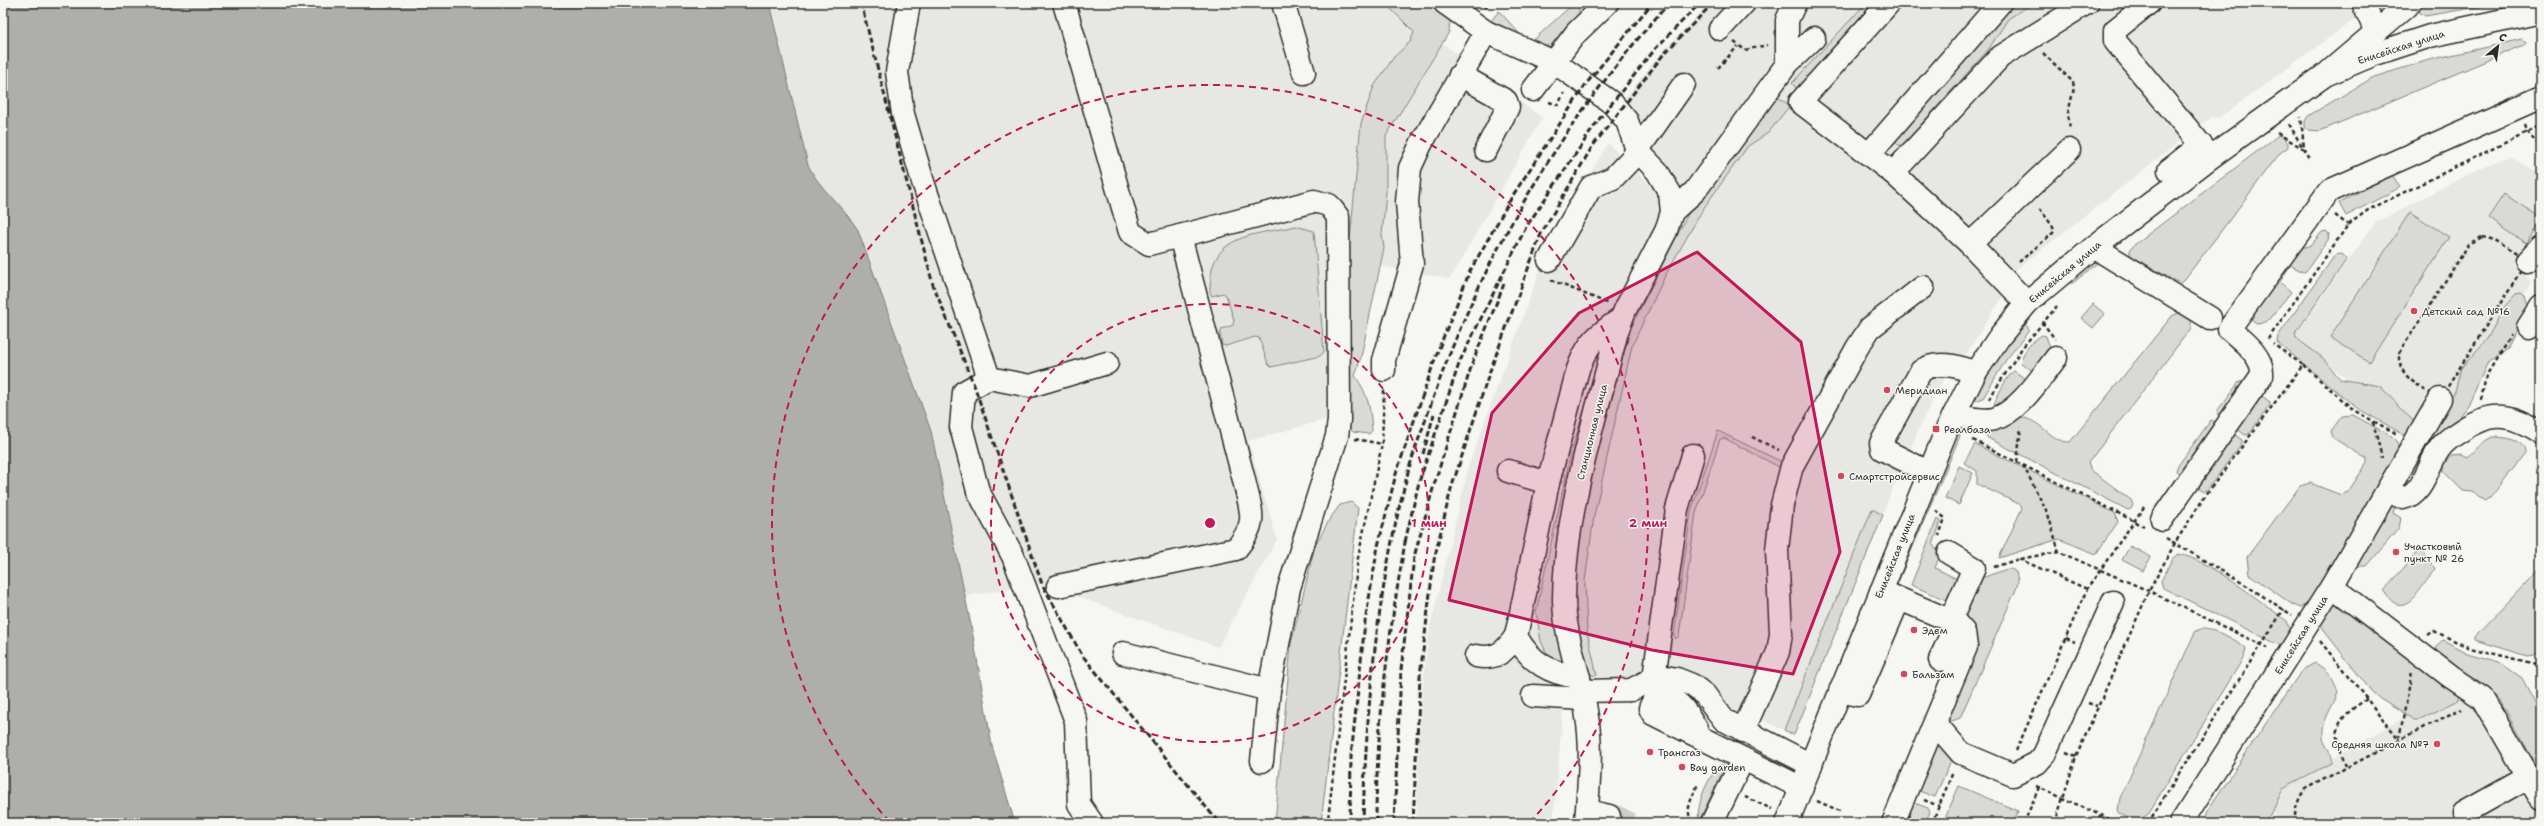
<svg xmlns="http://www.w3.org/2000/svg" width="2544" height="826" viewBox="0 0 2544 826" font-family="'Shantell Sans',sans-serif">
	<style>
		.built { fill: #e7e7e3 }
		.green { fill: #d9d9d5; stroke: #828280 }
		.water { fill: #aeaeab; stroke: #7a7a78 }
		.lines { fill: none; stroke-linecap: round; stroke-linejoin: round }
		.minor-tunnel { stroke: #cdcdca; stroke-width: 22; stroke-dasharray: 22 11; stroke-linecap: butt }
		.minor-casing { stroke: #2b2b2b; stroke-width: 25 }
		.major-casing { stroke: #2b2b2b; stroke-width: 25 }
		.path { stroke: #2b2b2b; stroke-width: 2.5; stroke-dasharray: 4 3; stroke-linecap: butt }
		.minor { stroke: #f6f6f2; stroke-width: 22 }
		.major { stroke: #f6f6f2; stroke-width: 22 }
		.rail { stroke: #2b2b2b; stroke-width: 3; stroke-dasharray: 6 3; stroke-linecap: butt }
		.marked { fill: #c2185b; fill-opacity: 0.2; stroke: #c2185b; stroke-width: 3; stroke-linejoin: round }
		.ring { fill: none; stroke: #c2185b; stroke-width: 2; stroke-dasharray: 7 5 }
		.poi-dot { fill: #d1495b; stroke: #f6f6f2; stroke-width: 1.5 }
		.labels { text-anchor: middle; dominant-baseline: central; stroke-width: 3; stroke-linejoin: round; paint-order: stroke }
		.street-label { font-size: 10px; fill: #2b2b2b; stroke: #f6f6f2 }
		.poi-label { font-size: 10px; fill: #2b2b2b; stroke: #f6f6f2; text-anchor: start }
		.centre { fill: #c2185b; stroke: #f6f6f2; stroke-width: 2 }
		.ring-label { font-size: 12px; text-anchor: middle; font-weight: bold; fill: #c2185b; stroke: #f6f6f2; stroke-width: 3; stroke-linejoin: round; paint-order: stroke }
	</style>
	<rect width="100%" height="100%" fill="#f6f6f2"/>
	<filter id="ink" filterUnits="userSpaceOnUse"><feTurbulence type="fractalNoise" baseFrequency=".025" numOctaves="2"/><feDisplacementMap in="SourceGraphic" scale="8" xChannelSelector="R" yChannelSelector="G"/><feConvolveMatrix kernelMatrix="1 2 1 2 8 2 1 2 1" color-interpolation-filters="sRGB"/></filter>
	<g filter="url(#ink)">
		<g class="built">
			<path d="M769 3H1389L1542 118 1450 279 1374 265 1355 366 1351 421 1325 420 1248 441 1277 539 1218 647 1042 584 965 596 931 430 849 216 816 181 808 165Z"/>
			<path d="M1710 3H2377L2219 118 2211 117 2004 279 2009 290 1993 311 1961 363 1949 369 1925 415 1885 507 1794 735 1760 719 1725 713 1705 695 1620 682 1597 676 1587 631 1585 581 1594 516 1632 346 1666 274 1703 209 1610 117 1663 51Z"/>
			<path d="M1608 143 1670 205 1590 390 1571 452 1536 612 1541 641 1560 665 1553 682 1550 709 1563 711 1553 823H1416L1420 717 1428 636 1469 465 1549 245Z"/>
			<path d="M2510 156 2541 176V229L2516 266 2532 282 2448 421 2424 427 2360 388 2292 340 2375 223 2478 169Z"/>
			<path d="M2468 682 2541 786V823H2279L2266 796Z"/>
		</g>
		<g class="green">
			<path d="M1385 3H1425L1450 20 1449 32 1386 136V193L1382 235 1384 248 1361 357 1355 376C1368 393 1371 410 1372 431L1369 434 1353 432 1349 427 1348 261 1361 123 1374 86 1394 57 1410 42 1414 32Z"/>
			<path d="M1574 3 1579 10V14L1542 55 1490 22 1499 11 1529 44Z"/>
			<path d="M1866 3H1879L1802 89 1795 87 1792 83Z"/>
			<path d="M2015 3H2033L2008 19 1988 50 1909 138 1900 146 1896 143V137Z"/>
			<path d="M2427 3H2502L2425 16 2420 13 2419 10Z"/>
			<path d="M2522 39 2526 42 2524 45 2320 131 2308 130 2305 127V121L2308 116 2374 77 2429 60Z"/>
			<path d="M1776 96 1788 104V108L1768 133 1748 146 1703 209 1666 274 1632 346 1594 516 1585 581 1587 631 1597 676 1588 674 1578 634 1574 603 1575 557 1581 513 1631 327 1690 210Z"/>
			<path d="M2280 134 2288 143V147L2280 153 2184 280 2180 283 2175 281 2130 255V250L2134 245Z"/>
			<path d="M2392 174 2399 188 2346 216 2339 203Z"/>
			<path d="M2504 194 2541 218 2526 243 2488 218Z"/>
			<path d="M2410 212 2449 237 2369 362 2330 337Z"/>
			<path d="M1296 226 1314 231 1324 352 1320 356 1271 367 1268 364 1259 338 1255 337 1226 346 1222 345 1220 334 1222 329 1233 325 1234 320 1226 295 1223 293 1212 296C1208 290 1211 283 1211 275 1216 233 1262 234 1296 226Z"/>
			<path d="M2326 231 2329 234 2328 240 2306 271 2303 272 2290 265 2280 282 2291 292 2266 323 2256 324 2248 315 2299 249 2311 245 2322 232Z"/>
			<path d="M2093 254 2101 260 2073 283H2069L2067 281Z"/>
			<path d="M2342 254 2347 259 2295 334 2296 338 2323 358 2340 379 2380 386 2415 423 2408 437 2357 408 2277 342 2278 336 2335 255Z"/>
			<path d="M2521 293 2525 296 2528 307 2507 349 2487 364 2468 406 2454 424 2425 447 2406 482 2402 484 2455 391 2461 368 2487 339 2505 306 2516 294Z"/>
			<path d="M2093 304 2105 314 2093 328 2081 318Z"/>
			<path d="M2183 311 2191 317V328L2088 463 2091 470 2131 500 2133 505 2131 509 2128 510 1988 438 1985 434C1988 428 1994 426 1999 423 2037 403 2045 443 2070 442L2172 316Z"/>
			<path d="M2024 324 2028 327V332L2006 360 1983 398 1976 401 1975 398 1985 376 2018 329Z"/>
			<path d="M2042 335 2046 336 2051 351 2034 372 2021 363C2021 353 2034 339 2042 335Z"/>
			<path d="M1597 368 1564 511 1568 665 1564 668 1547 654 1541 641 1536 612 1571 452Z"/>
			<path d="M2014 371 2026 379 2014 398 1993 411C1992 404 2008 374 2014 371Z"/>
			<path d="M2239 382H2243L2250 387 2226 420 2218 414V410Z"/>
			<path d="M2257 392 2270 402V405L2249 434 2245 435 2232 425Z"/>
			<path d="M2353 415 2393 437 2397 441 2398 448 2380 482 2308 603 2301 608 2293 605 2249 574 2247 557 2300 486 2310 483 2341 495 2348 492 2367 463V459L2333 438 2331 431 2342 416Z"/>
			<path d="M2211 420 2222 425 2184 477 2176 471 2177 467Z"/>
			<path d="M2229 430 2242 440V443L2207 490 2204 491 2190 482Z"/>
			<path d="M1718 431 1782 462 1781 468 1724 438 1720 439 1696 513 1679 636 1676 639 1674 635 1691 511Z"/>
			<path d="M1958 431 1960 436 1896 587 1890 582Z"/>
			<path d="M2492 437C2503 437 2526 439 2525 454L2490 498 2485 500 2472 492 2463 491 2443 471V465L2451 456 2462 455 2468 458 2483 442Z"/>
			<path d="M1975 444 2115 513 2118 522 2096 554 2059 539 1999 558 2022 508 2021 505 1977 484V471L1964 463Z"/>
			<path d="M1959 466 1973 473 1959 505 1945 498Z"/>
			<path d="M1351 502 1358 508 1321 823H1275L1291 644 1315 546 1329 520 1340 505Z"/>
			<path d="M2388 502 2395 505 2393 513 2401 518 2399 528 2367 566H2353Z"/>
			<path d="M1872 509 1883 515 1794 735 1784 730Z"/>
			<path d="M1937 519 1941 521 1933 545 1940 555 1935 568 1963 582 1953 603 1911 585Z"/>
			<path d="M2130 546 2151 557 2143 571 2122 560Z"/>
			<path d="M2418 551H2423L2435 569C2422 586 2403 625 2384 591Z"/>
			<path d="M2178 554C2208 559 2261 602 2287 621L2291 631 2282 644H2277L2163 588 2161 581 2172 559Z"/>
			<path d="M2541 567V648L2535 655 2528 656 2475 640V637Z"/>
			<path d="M2007 569H2011L2016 572 2018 581 2017 587 1960 718 1952 721 1947 715 1963 616 1976 580Z"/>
			<path d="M2337 600 2457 691 2459 696 2457 701 2418 720H2414L2380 699 2371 691 2322 628V621Z"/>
			<path d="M2200 629C2214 628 2235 639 2246 648L2244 657 2148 814 2137 822 2120 814 2118 810 2120 798 2195 632Z"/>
			<path d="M2443 640 2467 653 2499 662 2522 678 2541 714V768L2536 766 2499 699 2436 651V646Z"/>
			<path d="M2315 663C2328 670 2333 678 2338 692 2334 706 2321 720 2323 736 2323 745 2333 753 2331 763L2283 788 2271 815 2261 823H2203L2207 811 2302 670Z"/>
			<path d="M1936 740 1952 758 1935 797 1916 790Z"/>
			<path d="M1727 762 1699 821C1695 804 1711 767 1727 762Z"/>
			<path d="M1959 786 2018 811 2013 823H1943Z"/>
			<path d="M1912 802 1928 808 1930 812 1925 823H1900Z"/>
		</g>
		<path class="water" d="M3 3H769L808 165C820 190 843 206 858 230L931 431 972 630 992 746 1015 823H3Z"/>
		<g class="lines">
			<path class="minor-tunnel" d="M1619 823 1626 809"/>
			<g class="minor-casing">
				<g id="minor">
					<path d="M909 3 897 72 903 114 923 182 989 378 1030 386 1107 363"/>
					<path d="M1064 3 1130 232 1149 244 1314 201 1329 205 1338 217 1339 420 1337 436 1289 588 1269 690 1262 761"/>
					<path d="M1283 3 1304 73"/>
					<path d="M1445 3 1486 32 1554 62 1612 103 1627 121 1637 150 1657 171 1670 193 1672 212 1666 231 1625 310 1617 331C1596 417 1565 509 1564 598 1564 638 1582 678 1587 717 1593 751 1588 789 1586 823"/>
					<path d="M1889 3 1800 102 1893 173 1970 244 2027 303"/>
					<path d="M2149 3 2115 30V41L2211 157"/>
					<path d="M2363 3 2376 32"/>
					<path d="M1720 29 1744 3"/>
					<path d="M1787 64 1814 38"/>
					<path d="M2330 71 2410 3"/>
					<path d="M1460 75 1506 101 1508 107 1486 150"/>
					<path d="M1533 90 1576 33 1607 3"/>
					<path d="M1869 154 2000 3"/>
					<path d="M2169 170 2201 145"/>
					<path d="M1893 173 2000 57 2087 3"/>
					<path d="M1672 212 1695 191 1787 64V20L1795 3"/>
					<path d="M1970 244 2069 150"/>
					<path d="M2094 247 2210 318"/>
					<path d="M1549 260 1591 187 1613 178 1632 158 1684 84"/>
					<path d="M2527 261 2541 246"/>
					<path d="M2528 327 2541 307"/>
					<path d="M1384 370V360L1412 264 1407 202 1410 168 1421 144 1486 32"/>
					<path d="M989 378 964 392 961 427 978 491 1013 556 1076 721 1079 804 1092 823"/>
					<path d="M1954 415C1966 417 1981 422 1994 419 2019 412 2041 377 2056 358"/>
					<path d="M1508 471 1548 483"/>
					<path d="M1928 472 1882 449 1881 443 1921 371C1936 360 1959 366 1975 373"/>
					<path d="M2388 491 2403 498C2424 494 2428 463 2440 448 2445 441 2453 436 2459 432 2490 410 2511 413 2541 433"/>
					<path d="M2162 519 2262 375C2264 356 2241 340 2229 329L2329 191 2541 97"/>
					<path d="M1949 553 1974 568 1950 621"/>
					<path d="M1058 586 1236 549C1259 521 1251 513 1244 480L1180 236"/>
					<path d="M2332 586 2451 677 2482 698 2541 799"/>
					<path d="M1881 591 1956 623 1964 632 1966 647 1893 823"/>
					<path d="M1123 653 1269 690"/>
					<path d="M1476 656C1496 660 1505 652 1516 636"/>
					<path d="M1940 660 1956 623"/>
					<path d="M1579 677C1550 674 1530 662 1516 636L1548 483 1578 369C1588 342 1598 334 1621 319"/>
					<path d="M1654 678 1677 509 1693 455"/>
					<path d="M1582 691 1631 690 1654 678 1666 677 1677 679 1692 685 1705 695 1724 720 1811 765"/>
					<path d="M1840 691 1858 695 1899 599"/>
					<path d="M1533 696 1584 699"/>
					<path d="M1935 723 1961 753 2013 775 2037 763 2044 755 2113 602"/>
					<path d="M1696 728C1687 712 1676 694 1656 696L1650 708 1653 714 1802 788"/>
					<path d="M1743 731 1778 652 1781 634 1777 550 1782 505 1792 466 1857 348 1870 328 1923 287"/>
					<path d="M1587 811 1609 816"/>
					<path d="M2464 813 2530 776"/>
					<path d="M1712 823 1743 759"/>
					<path d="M2181 823 2332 586 2440 399"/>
				</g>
			</g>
			<g class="major-casing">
				<path id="major" d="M1787 823 1947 429 1975 373 2000 336 2027 303 2094 247 2211 157 2325 75 2375 54 2430 36 2541 12"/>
			</g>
			<g class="path">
				<path d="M1485 8 1489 3"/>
				<path d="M1734 42 1745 50 1767 45"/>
				<path d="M2043 53 2073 82 2074 88 2068 113 2070 130"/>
				<path d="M1718 68 1738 46"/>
				<path d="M1549 102 1558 105 1564 93"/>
				<path d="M2289 124 2310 160"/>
				<path d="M2524 125 2526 131 2541 146"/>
				<path d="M2277 133 2304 149 2301 117"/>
				<path d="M2335 215 2348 225"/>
				<path d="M2482 237 2495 240 2527 261 2440 399C2422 387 2397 378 2399 353L2469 244Z"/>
				<path d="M2019 262 2054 232 2053 227 2038 206"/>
				<path d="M1551 280 1607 303"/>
				<path d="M2042 322 2055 339"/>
				<path d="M2268 339 2348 225 2368 210 2541 125"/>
				<path d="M2303 365 2355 411 2397 434"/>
				<path d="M1989 399 2022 348 2057 306"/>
				<path d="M2481 400 2486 376 2511 335"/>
				<path d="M2373 422 2382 458"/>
				<path d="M1752 437 1779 450"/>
				<path d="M1355 439 1382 444 1384 389"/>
				<path d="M1973 440 2144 526"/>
				<path d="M2017 462 2021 427"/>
				<path d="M2023 465 2048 514 2059 552"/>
				<path d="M1936 511 1945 518 1939 536"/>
				<path d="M2166 538 2244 584 2292 615"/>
				<path d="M2019 559 2087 589"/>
				<path d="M1994 567 2019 559 2059 552 2149 591 2268 648"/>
				<path d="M2428 635 2434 631 2470 648 2541 665"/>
				<path d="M2066 638 2075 642"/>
				<path d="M2320 641 2399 739 2412 672"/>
				<path d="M2537 664 2541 658"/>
				<path d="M2088 703 2097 706"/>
				<path d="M2016 751 2087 589 2144 507"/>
				<path d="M2066 753 2076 757"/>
				<path d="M2346 766C2333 730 2332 721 2367 699"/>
				<path d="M2036 786 2118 823"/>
				<path d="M1745 797 1772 809"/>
				<path d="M1924 800 1939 806"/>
				<path d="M1817 801 1842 812"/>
				<path d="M1693 822C1683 811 1693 796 1698 784"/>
				<path d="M1331 823 1328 819 1358 558 1382 444"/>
				<path d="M1932 823 1953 772"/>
				<path d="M2024 823 2039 787"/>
				<path d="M2055 823 2076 757 2149 591 2175 543 2205 496 2303 365 2273 344"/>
				<path d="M2094 823 2101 816"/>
				<path d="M2148 823 2284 609"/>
				<path d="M2295 823C2294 810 2298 799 2305 789L2462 708"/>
			</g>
			<use href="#minor" class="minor"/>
			<use href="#major" class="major"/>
			<g class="rail">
				<path d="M861 3 933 285 974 385 1042 584 1082 655 1219 823"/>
				<path d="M1423 454 1434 414"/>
				<path d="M1405 542 1419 482 1460 361 1526 227 1600 118 1656 48 1700 3"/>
				<path d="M1350 823 1351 757 1365 622 1378 546 1396 474 1437 353 1470 271 1513 195 1586 84 1652 3"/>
				<path d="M1363 823C1366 708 1377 592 1406 480 1412 455 1422 431 1430 407 1482 256 1562 122 1669 3"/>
				<path d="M1376 823C1376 726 1389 632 1406 537"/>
				<path d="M1394 823 1401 670 1414 557 1434 485 1472 364 1504 284"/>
				<path d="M1413 823 1420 676 1434 560 1451 489 1490 371 1541 234 1592 147 1663 55 1713 3"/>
			</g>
		</g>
	</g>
	<path class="marked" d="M1697 252 1801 342 1840 552 1793 674 1652 650 1449 600 1492 413 1579 313Z"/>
	<g class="ring">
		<circle cx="1210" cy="523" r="219"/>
		<path d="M890 822A438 438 0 1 1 1530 822"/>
	</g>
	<g class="poi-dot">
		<circle cx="2414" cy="311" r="4"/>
		<circle cx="1887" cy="390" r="4"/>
		<rect x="1932" y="425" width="8" height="8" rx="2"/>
		<circle cx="1841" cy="476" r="4"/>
		<circle cx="2396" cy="552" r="4"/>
		<circle cx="1914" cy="630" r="4"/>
		<circle cx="1904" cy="674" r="4"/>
		<circle cx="2437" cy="744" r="4"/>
		<circle cx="1650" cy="752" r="4"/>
		<circle cx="1682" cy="767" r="4"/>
	</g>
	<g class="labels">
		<g class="street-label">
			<text transform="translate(2401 47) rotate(-18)">Енисейская улица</text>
			<text transform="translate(2065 272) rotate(-40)">Енисейская улица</text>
			<text transform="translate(1592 432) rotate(-76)">Станционная улица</text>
			<text transform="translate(1895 556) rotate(-68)">Енисейская улица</text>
			<text transform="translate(2301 635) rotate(-58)">Енисейская улица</text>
		</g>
		<g class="poi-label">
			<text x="2422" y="311">Детский сад №16</text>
			<text x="1895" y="390">Меридиан</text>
			<text x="1944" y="429">Реалбаза</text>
			<text x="1849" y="476">Смартстройсервис</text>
			<text x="2404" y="546">Участковый<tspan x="2404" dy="12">пункт № 26</tspan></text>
			<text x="1922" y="630">Эдем</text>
			<text x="1912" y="674">Бальзам</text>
			<text x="2429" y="744" text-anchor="end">Средняя школа №7</text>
			<text x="1658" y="752">Трансгаз</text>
			<text x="1690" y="767">Bay garden</text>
		</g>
	</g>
	<circle cx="1210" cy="523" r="6" class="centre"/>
	<g class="ring-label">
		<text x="1429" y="527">1 мин</text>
		<text x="1648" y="527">2 мин</text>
	</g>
	<rect width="2544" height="826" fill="none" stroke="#f6f6f2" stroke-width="16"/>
	<rect x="8" y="8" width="2528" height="810" fill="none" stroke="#2b2b2b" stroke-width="1.5" filter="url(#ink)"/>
	<g transform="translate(2498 46) rotate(29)" stroke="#f6f6f2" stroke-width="3" paint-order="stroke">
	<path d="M0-3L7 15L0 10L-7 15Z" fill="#2b2b2b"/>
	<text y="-6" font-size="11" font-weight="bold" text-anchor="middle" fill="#2b2b2b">С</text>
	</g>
</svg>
